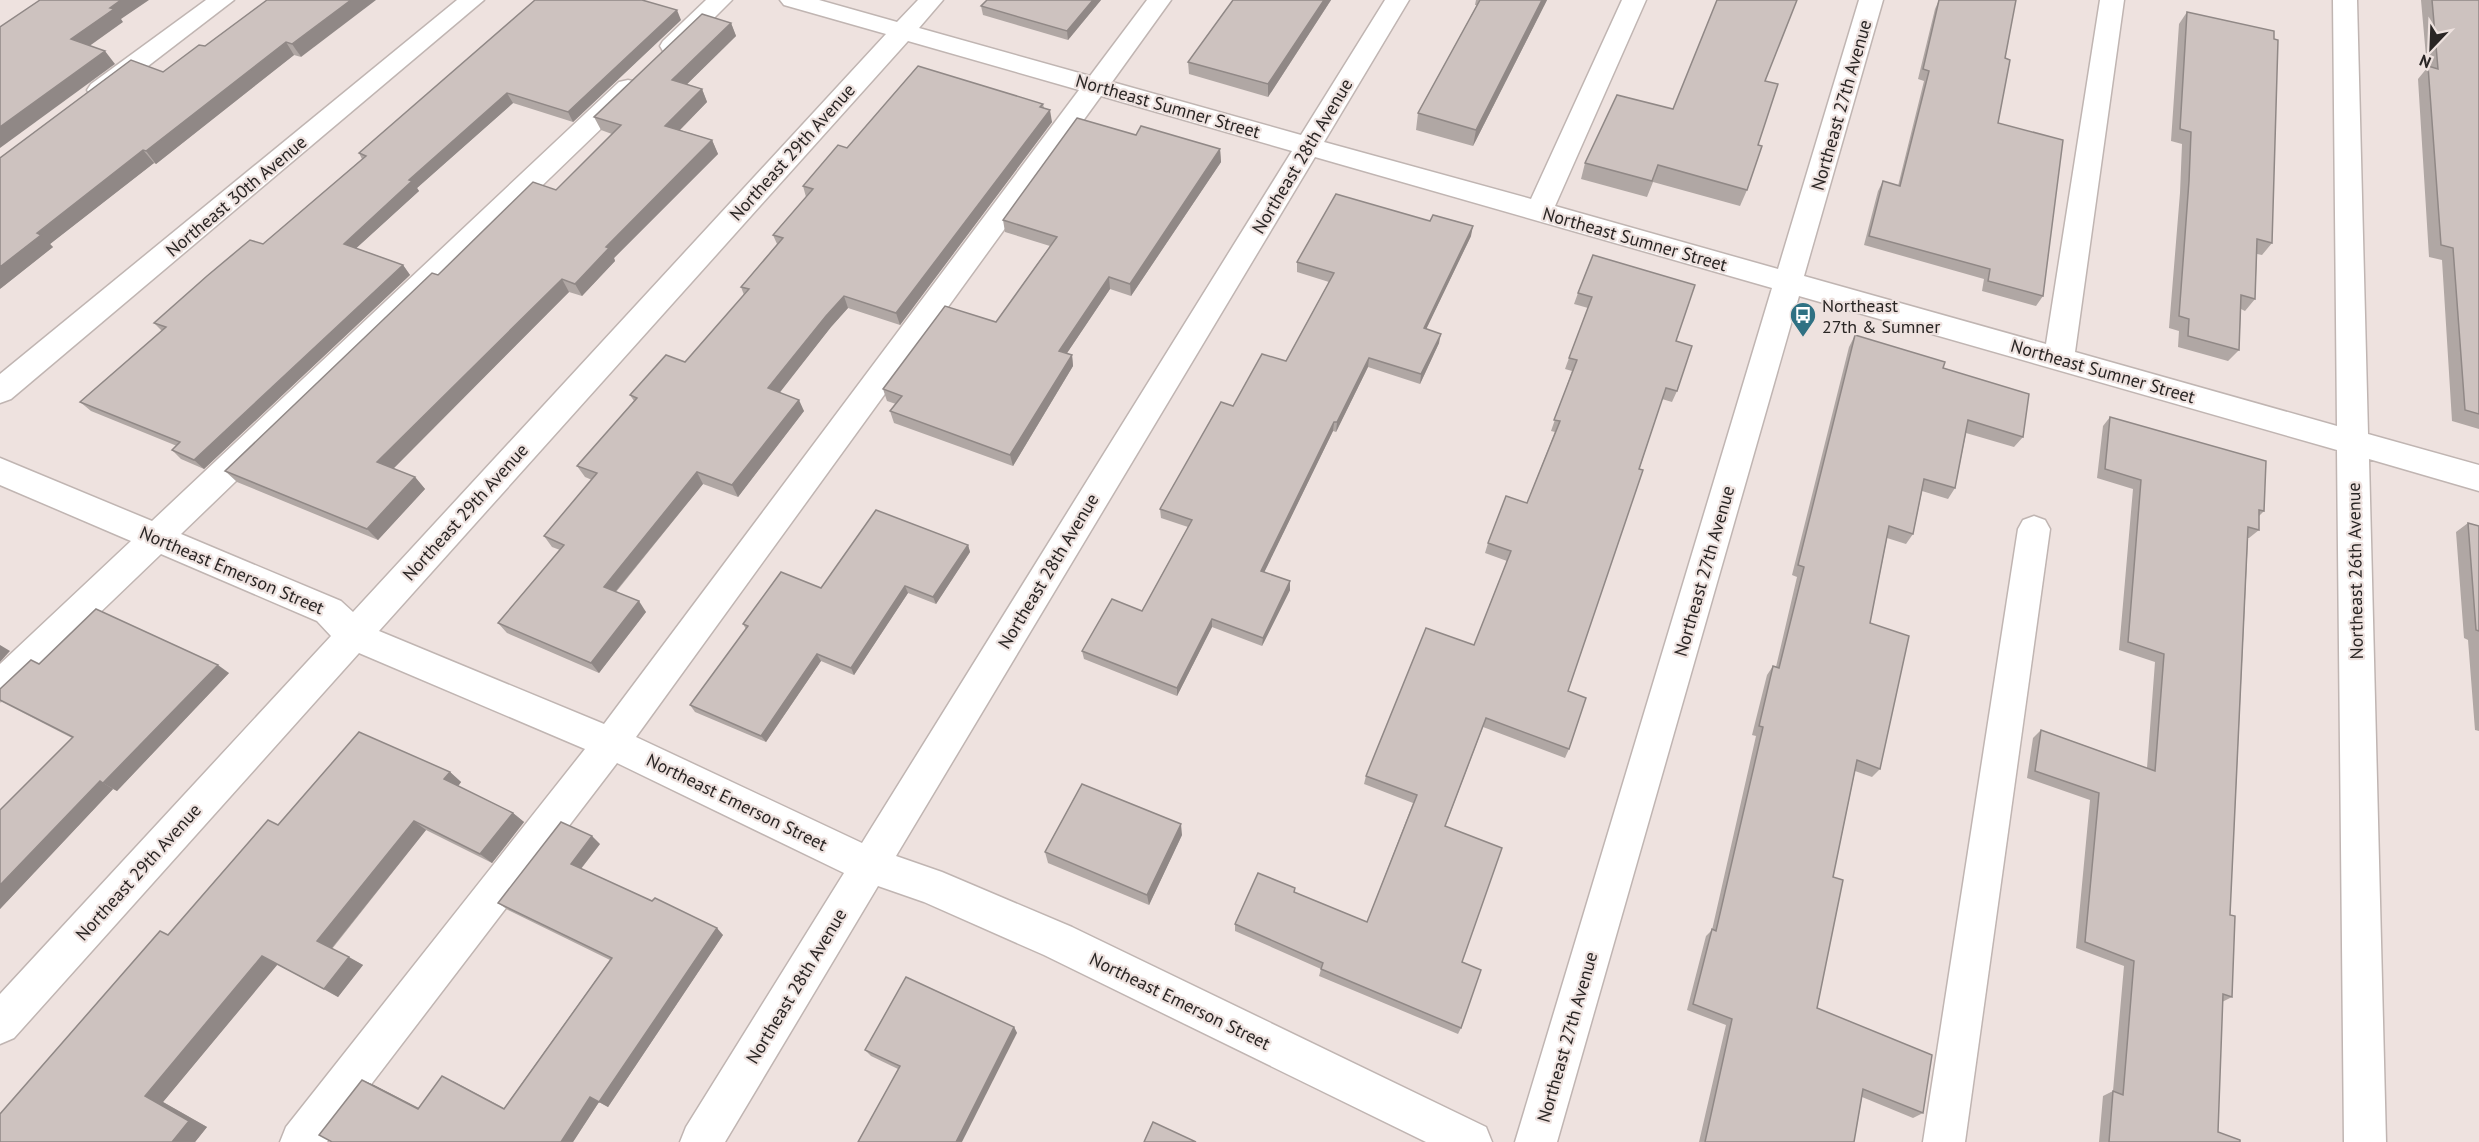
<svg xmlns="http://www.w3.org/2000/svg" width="2479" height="1142" viewBox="0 0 2479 1142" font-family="'PT Sans',sans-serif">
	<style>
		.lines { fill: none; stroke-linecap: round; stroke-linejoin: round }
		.minor-casing { stroke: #c0b5b2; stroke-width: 3 }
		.minor { fill: #fff; fill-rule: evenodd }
		.wall { fill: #b0a7a4 }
		.shaded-wall { fill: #908886 }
		.building { fill: #cdc2bf; stroke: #908886; stroke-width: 1.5 }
		.labels { text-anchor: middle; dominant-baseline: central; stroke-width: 4.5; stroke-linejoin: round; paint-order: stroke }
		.street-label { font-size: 18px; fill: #292524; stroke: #eee2df }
		.poi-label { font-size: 18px; fill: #292524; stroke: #eee2df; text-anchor: start }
	</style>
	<rect width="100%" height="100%" fill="#eee2df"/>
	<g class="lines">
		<g class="minor-casing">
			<g id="minor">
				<path d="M206 0H234L109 96 100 98 91 96 87 90 91 84Z"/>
				<path d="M457 0H484L11 399 0 403V374Z"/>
				<path d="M706 0H732L681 51 672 54 663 51 660 46 663 41Z"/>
				<path d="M780 0H819L897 22 918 0H943L919 28 1090 76 1147 0H1171L1112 82 1301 135 1385 0H1409L1324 142 1531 199 1622 0H1646L1555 206 1778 269 1859 0H1883L1804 276 2046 344 2100 0H2124L2075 352 2337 426 2333 0H2357L2368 434 2479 465V491L2369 459 2386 1142H2344L2337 450 1799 296 1557 1142H1515L1772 288 1315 157 896 856 942 872 1072 927 1486 1127 1492 1142H1426L1044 955 924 902 878 886 725 1142H680L686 1127 844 873 617 763 327 1142H280L286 1127 585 749 359 653 14 1038 0 1044V994L331 636 317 621 161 554 12 697 0 701V664L131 541 0 485V458L152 521 619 82 628 80 637 82 641 88 637 94 181 534 341 601 353 612 886 34 784 5ZM908 41 1079 90 604 724 379 631ZM1101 96 1292 151 862 843 636 737Z"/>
				<path d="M2034 516 2045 520 2050 529 1965 1142H1923L2018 529 2023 520Z"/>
			</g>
		</g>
		<use href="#minor" class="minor"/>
	</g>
	<g class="wall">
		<path d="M267 0 301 57 294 55 156 164 154 163 50 244 53 247 0 289 163 72 205 46Z"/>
		<path d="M987 0H1101L1068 40 983 15 981 6Z"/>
		<path d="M1233 0H1331L1268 97 1189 74 1188 62Z"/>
		<path d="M1476 0H1547L1473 146 1416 130 1418 113 1477 5H1475Z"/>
		<path d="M1939 0 2005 58 1998 123 2043 296 2036 306 1982 291 1984 279 1864 245 1878 191 1883 181 1898 186 1924 81 1918 79 1935 9Z"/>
		<path d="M2421 0H2479V429L2452 421 2442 260 2429 257 2418 79 2427 68Z"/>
		<path d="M2187 12 2272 243 2262 255 2257 254 2255 299 2245 311 2241 309 2239 350 2228 361 2178 347 2179 331 2169 328 2180 193 2182 144 2171 141 2179 24Z"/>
		<path d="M681 20 573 122 513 103 417 188 419 191 356 248 403 265 410 275 204 469 181 459 172 450 177 446 91 411 80 402 162 331 154 323 263 244 362 159 359 153Z"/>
		<path d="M731 23 736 36 687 84 702 89 707 102 680 130 712 140 718 154 614 258 615 261 582 296 569 292 393 469 415 477 425 489 378 540 237 482 225 471 438 275 556 190 612 134 601 130 594 117Z"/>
		<path d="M1765 81 1758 145 1747 190 1740 206 1653 182 1647 197 1581 179 1585 163 1673 109Z"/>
		<path d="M1043 104 1044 108 1052 122 900 325 848 308 831 327 779 392 804 411 738 497 703 484 616 592 646 612 599 673 507 633 498 623 560 550 552 547 544 536 592 480 585 477 577 466 634 401 630 395 685 362 744 295 741 287 777 244 773 235 806 197 803 186 847 148Z"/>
		<path d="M1136 135 1220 149 1221 162 1131 296 1110 289 1067 353 1072 355 1073 366 1013 466 894 423 890 411 896 404 887 401 883 389 996 322 1050 246 1005 232 1003 220Z"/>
		<path d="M1471 236 1426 329 1439 343 1420 384 1368 367 1336 432 1333 431 1264 572 1290 590 1262 646 1212 627 1177 696 1084 659 1082 651 1142 611 1188 527 1161 518 1160 509 1233 406 1286 361 1329 282 1297 272V262Z"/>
		<path d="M1593 255 1676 341 1677 391 1672 402 1662 399 1568 691 1569 749 1565 758 1483 727 1445 827 1462 962 1461 1028 1458 1034 1319 976 1321 969 1235 931V924L1295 893 1367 922 1413 803 1364 784 1366 776 1474 645 1507 561 1485 553 1488 543 1527 503 1555 432 1551 431 1572 371 1565 369 1569 358 1588 308 1574 304 1578 293Z"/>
		<path d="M1855 335 1943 368 2023 437 2014 447 1966 433 1955 488 1948 499 1922 491 1913 534 1906 544 1887 538 1870 623 1880 769 1872 777 1855 771 1833 877 1817 1008 1923 1113 1913 1118 1862 1097 1854 1142H1699L1726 1025 1687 1010 1706 936 1712 930 1756 736 1752 735 1767 675 1773 666 1776 667 1797 577 1792 575 1849 347Z"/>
		<path d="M2110 417 2264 511 2259 516V530L2249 538H2248L2230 915 2232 997 2222 1002 2218 1132 2240 1142H2099L2103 1096 2113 1091 2124 966 2076 948 2090 800 2027 778 2033 738 2041 730 2147 768 2155 662 2119 650 2133 489 2097 478 2103 426Z"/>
		<path d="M2468 523 2479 526V731L2475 730 2468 640 2464 638 2456 532Z"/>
		<path d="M968 545 970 552 936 604 908 593 854 675 821 661 766 742 695 712 690 705 746 629 743 624 821 588Z"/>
		<path d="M39 664 229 673 117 791 113 789 0 909V810L72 738 0 701V689Z"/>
		<path d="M450 772 461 782 458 786 513 813 524 822 492 863 426 830 332 949 363 965 338 997 277 964 163 1102 207 1127 195 1142H0L168 935 278 825Z"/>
		<path d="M1182 835 1149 905 1048 863 1045 852Z"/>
		<path d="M600 844 581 869 723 935 608 1107 599 1102 573 1142H332L362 1080 374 1085 419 1108 453 1081 504 1108 610 960 508 910 498 903Z"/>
		<path d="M1014 1027 1017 1033 898 1069 871 1056 865 1050Z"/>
	</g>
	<g class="shaded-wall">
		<path d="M121 0H149L121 19 123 22 81 52 71 39 110 8Z"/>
		<path d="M351 0H376L301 57 292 44Z"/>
		<path d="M1093 0H1101L1068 40 1067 31Z"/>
		<path d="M1324 0H1331L1268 97V84Z"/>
		<path d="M1542 0H1547L1473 146 1476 130Z"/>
		<path d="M677 10 681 20 573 122 568 112Z"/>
		<path d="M731 23 736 36 678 93 672 80Z"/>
		<path d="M286 42 294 55 156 164 146 151Z"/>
		<path d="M105 51 115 64 0 148V127Z"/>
		<path d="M702 89 707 102 671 139 665 126Z"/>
		<path d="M507 93 513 103 417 188 419 191 351 253 344 244 409 180Z"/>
		<path d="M1050 110 1052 122 900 325 896 313Z"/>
		<path d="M712 140 718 154 614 258 615 261 582 296 575 284 606 247Z"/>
		<path d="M1220 149 1221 162 1131 296 1130 284Z"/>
		<path d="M143 150 154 163 50 244 53 247 0 289V267L37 233Z"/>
		<path d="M1473 226 1471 236 1422 338 1424 328Z"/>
		<path d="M403 265 410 275 204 469 194 460Z"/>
		<path d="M1109 277 1110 289 1061 362 1059 351Z"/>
		<path d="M562 279 569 292 388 474 377 462Z"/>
		<path d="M844 296 848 308 831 327 774 400 768 388 826 316Z"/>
		<path d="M1441 334 1439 343 1420 384 1421 374Z"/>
		<path d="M1072 355 1073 366 1013 466 1010 455Z"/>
		<path d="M1369 358 1368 367 1336 432 1337 422Z"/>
		<path d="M799 400 804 411 738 497 732 485Z"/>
		<path d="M1334 422 1333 431 1261 579V571Z"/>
		<path d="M697 472 703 484 611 597 604 587Z"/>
		<path d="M415 477 425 489 378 540 367 529Z"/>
		<path d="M968 545 970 552 936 604 933 597Z"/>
		<path d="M1290 581V590L1262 646 1263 638Z"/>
		<path d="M905 586 908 593 854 675 851 668Z"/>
		<path d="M639 601 646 612 599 673 591 663Z"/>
		<path d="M1212 619V627L1177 696V688Z"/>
		<path d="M0 645 10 651 0 662Z"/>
		<path d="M817 654 821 661 766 742 761 736Z"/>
		<path d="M218 665 229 673 117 791 103 783Z"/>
		<path d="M450 772 461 782 456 789 444 779Z"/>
		<path d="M100 781 113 789 0 909V885Z"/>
		<path d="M513 813 524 822 492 863 480 854Z"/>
		<path d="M414 821 426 830 331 949 317 941Z"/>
		<path d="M1181 824 1182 835 1149 905 1147 895Z"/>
		<path d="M592 836 600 844 579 871 571 864Z"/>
		<path d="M717 928 723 935 608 1107 599 1102Z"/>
		<path d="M262 956 278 964 163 1102 207 1127 195 1142H172L145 1096Z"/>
		<path d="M349 957 363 965 338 997 324 989Z"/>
		<path d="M1014 1027 1017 1033 962 1142H956Z"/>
		<path d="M362 1080 374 1085 430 1114 418 1109Z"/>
		<path d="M590 1097 599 1102 573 1142H561Z"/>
	</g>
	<g class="building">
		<path d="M40 0H121L110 8 114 9 71 39 105 51 0 127V27Z"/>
		<path d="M267 0H351L292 44 286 42 146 151 143 150 37 233 41 235 0 267V158L131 60 163 72 199 45 205 46Z"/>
		<path d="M535 0H642L677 10 568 112 507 93 409 180 412 181 344 244 403 265 194 460 172 450 180 442 80 402 166 327 154 323 207 276 250 240 263 244 366 156 359 153Z"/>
		<path d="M987 0H1093L1067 31 981 6Z"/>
		<path d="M1233 0H1324L1268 84 1188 62Z"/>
		<path d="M1480 0H1542L1476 130 1418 113Z"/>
		<path d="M1717 0H1797L1765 81 1778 84 1758 145 1762 146 1747 190 1658 165 1652 181 1585 163 1617 95 1673 109Z"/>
		<path d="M1939 0H2016L2005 58 2010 60 1998 123 2063 140 2043 296 1988 281 1990 269 1869 236 1883 181 1900 186 1929 71 1923 69Z"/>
		<path d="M2432 0H2479V414L2465 410 2453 248 2441 245 2428 66 2438 69Z"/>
		<path d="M2187 12 2274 31V39L2278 40 2272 243 2257 239 2255 299 2241 295 2239 350 2188 336 2189 319 2179 316 2189 181 2191 132 2180 129Z"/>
		<path d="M702 14 731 23 672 80 702 89 665 126 712 140 606 247 609 248 575 284 562 279 377 462 415 477 367 529 225 471 432 273 438 275 533 182 556 190 621 125 594 117Z"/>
		<path d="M918 66 1043 104 1040 107 1050 110 896 313 844 296 826 316 768 388 799 400 732 485 697 472 604 587 639 601 591 663 498 623 564 545 544 536 597 473 577 466 637 398 630 395 666 355 685 362 749 289 741 287 783 238 773 235 813 189 803 186 838 145 847 148Z"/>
		<path d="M1077 118 1136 135 1141 126 1220 149 1130 284 1109 277 1059 351 1072 355 1010 455 890 411 902 396 883 389 945 306 996 322 1057 237 1003 220Z"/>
		<path d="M1336 194 1430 221 1433 215 1473 226 1424 328 1441 334 1421 374 1369 358 1337 422H1334L1261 571 1290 581 1263 638 1212 619 1177 688 1082 651 1112 599 1142 611 1192 520 1160 509 1221 402 1233 406 1262 354 1286 361 1334 273 1297 262Z"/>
		<path d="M1593 255 1695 285 1676 341 1692 346 1677 391 1666 388 1639 469 1643 470 1568 691 1586 698 1569 749 1486 718 1445 826 1502 848 1462 962 1481 970 1461 1028 1321 969 1323 963 1235 924 1258 873 1295 888 1294 892 1367 922 1417 795 1366 776 1426 628 1474 645 1511 551 1488 543 1506 496 1527 503 1560 421 1554 420 1577 360 1569 358 1592 297 1578 293Z"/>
		<path d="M1855 335 1945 362 1943 368 2029 394 2023 437 1968 420 1955 488 1924 479 1913 534 1889 526 1870 623 1909 636 1880 769 1857 760 1833 877 1843 880 1817 1008 1932 1055 1923 1113 1863 1089 1854 1142H1705L1732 1019 1693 1004 1712 929 1716 931 1763 727 1759 726 1773 666 1779 668 1804 567 1798 565Z"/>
		<path d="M2110 417 2266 461 2264 511 2259 510V530L2248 527 2230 915 2235 916 2232 997 2223 994 2218 1132 2240 1140V1142H2109L2113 1091 2123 1095 2134 961 2085 942 2099 793 2035 771 2041 730 2155 771 2164 654 2128 642 2141 480 2105 469Z"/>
		<path d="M876 510 968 545 933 597 905 586 851 668 817 654 761 736 690 705 748 626 743 624 781 572 821 588Z"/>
		<path d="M2468 523 2479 526V631L2476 630Z"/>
		<path d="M96 609 218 665 103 783 100 781 0 885V810L73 737 0 700V689L31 660 39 664Z"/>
		<path d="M359 732 450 772 444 779 513 813 480 854 414 821 317 941 349 957 324 989 262 956 145 1096 189 1121 172 1142H0V1114L160 931 168 935 268 820 278 825Z"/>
		<path d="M1082 784 1181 824 1147 895 1045 852Z"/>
		<path d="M561 822 592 836 571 864 652 901 655 898 717 928 599 1102 590 1097 561 1142H332L319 1135 362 1080 418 1109 442 1076 504 1109 612 958 498 903Z"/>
		<path d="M906 977 1014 1027 956 1142H858L900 1066 865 1050Z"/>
		<path d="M1153 1122 1196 1142H1144Z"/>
	</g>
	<defs>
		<g id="bus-pin" transform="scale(1.35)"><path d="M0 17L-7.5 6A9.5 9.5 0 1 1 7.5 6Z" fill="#2f7183" stroke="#eee2df"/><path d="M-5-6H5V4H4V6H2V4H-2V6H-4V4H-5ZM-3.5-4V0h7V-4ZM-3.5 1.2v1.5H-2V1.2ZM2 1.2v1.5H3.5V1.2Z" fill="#fff"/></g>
	</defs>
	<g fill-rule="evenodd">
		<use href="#bus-pin" x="1803" y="315"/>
	</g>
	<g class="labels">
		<g class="street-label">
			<text transform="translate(1841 105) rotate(-74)">Northeast 27th Avenue</text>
			<text transform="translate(1168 106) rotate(16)">Northeast Sumner Street</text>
			<text transform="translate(792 152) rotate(-48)">Northeast 29th Avenue</text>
			<text transform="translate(1302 156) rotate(-59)">Northeast 28th Avenue</text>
			<text transform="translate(236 196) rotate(-40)">Northeast 30th Avenue</text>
			<text transform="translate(1635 239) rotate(16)">Northeast Sumner Street</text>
			<text transform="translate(2103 371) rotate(16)">Northeast Sumner Street</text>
			<text transform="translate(465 512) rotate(-48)">Northeast 29th Avenue</text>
			<text transform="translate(232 570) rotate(23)">Northeast Emerson Street</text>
			<text transform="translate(1048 571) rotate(-59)">Northeast 28th Avenue</text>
			<text transform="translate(1704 571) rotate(-74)">Northeast 27th Avenue</text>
			<text transform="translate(2355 571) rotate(-91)">Northeast 26th Avenue</text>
			<text transform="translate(737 802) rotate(26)">Northeast Emerson Street</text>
			<text transform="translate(138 872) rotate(-48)">Northeast 29th Avenue</text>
			<text transform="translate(796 986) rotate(-59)">Northeast 28th Avenue</text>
			<text transform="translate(1180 1001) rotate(26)">Northeast Emerson Street</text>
			<text transform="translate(1567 1037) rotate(-74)">Northeast 27th Avenue</text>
		</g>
		<g class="poi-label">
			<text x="1822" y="305">Northeast<tspan x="1822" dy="21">27th &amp; Sumner</tspan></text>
		</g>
	</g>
	<g transform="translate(2431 48) rotate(203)" stroke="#eee2df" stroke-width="4.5" paint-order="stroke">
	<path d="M0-4.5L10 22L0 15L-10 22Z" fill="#292524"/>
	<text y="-9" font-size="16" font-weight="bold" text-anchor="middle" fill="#292524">N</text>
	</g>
</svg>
